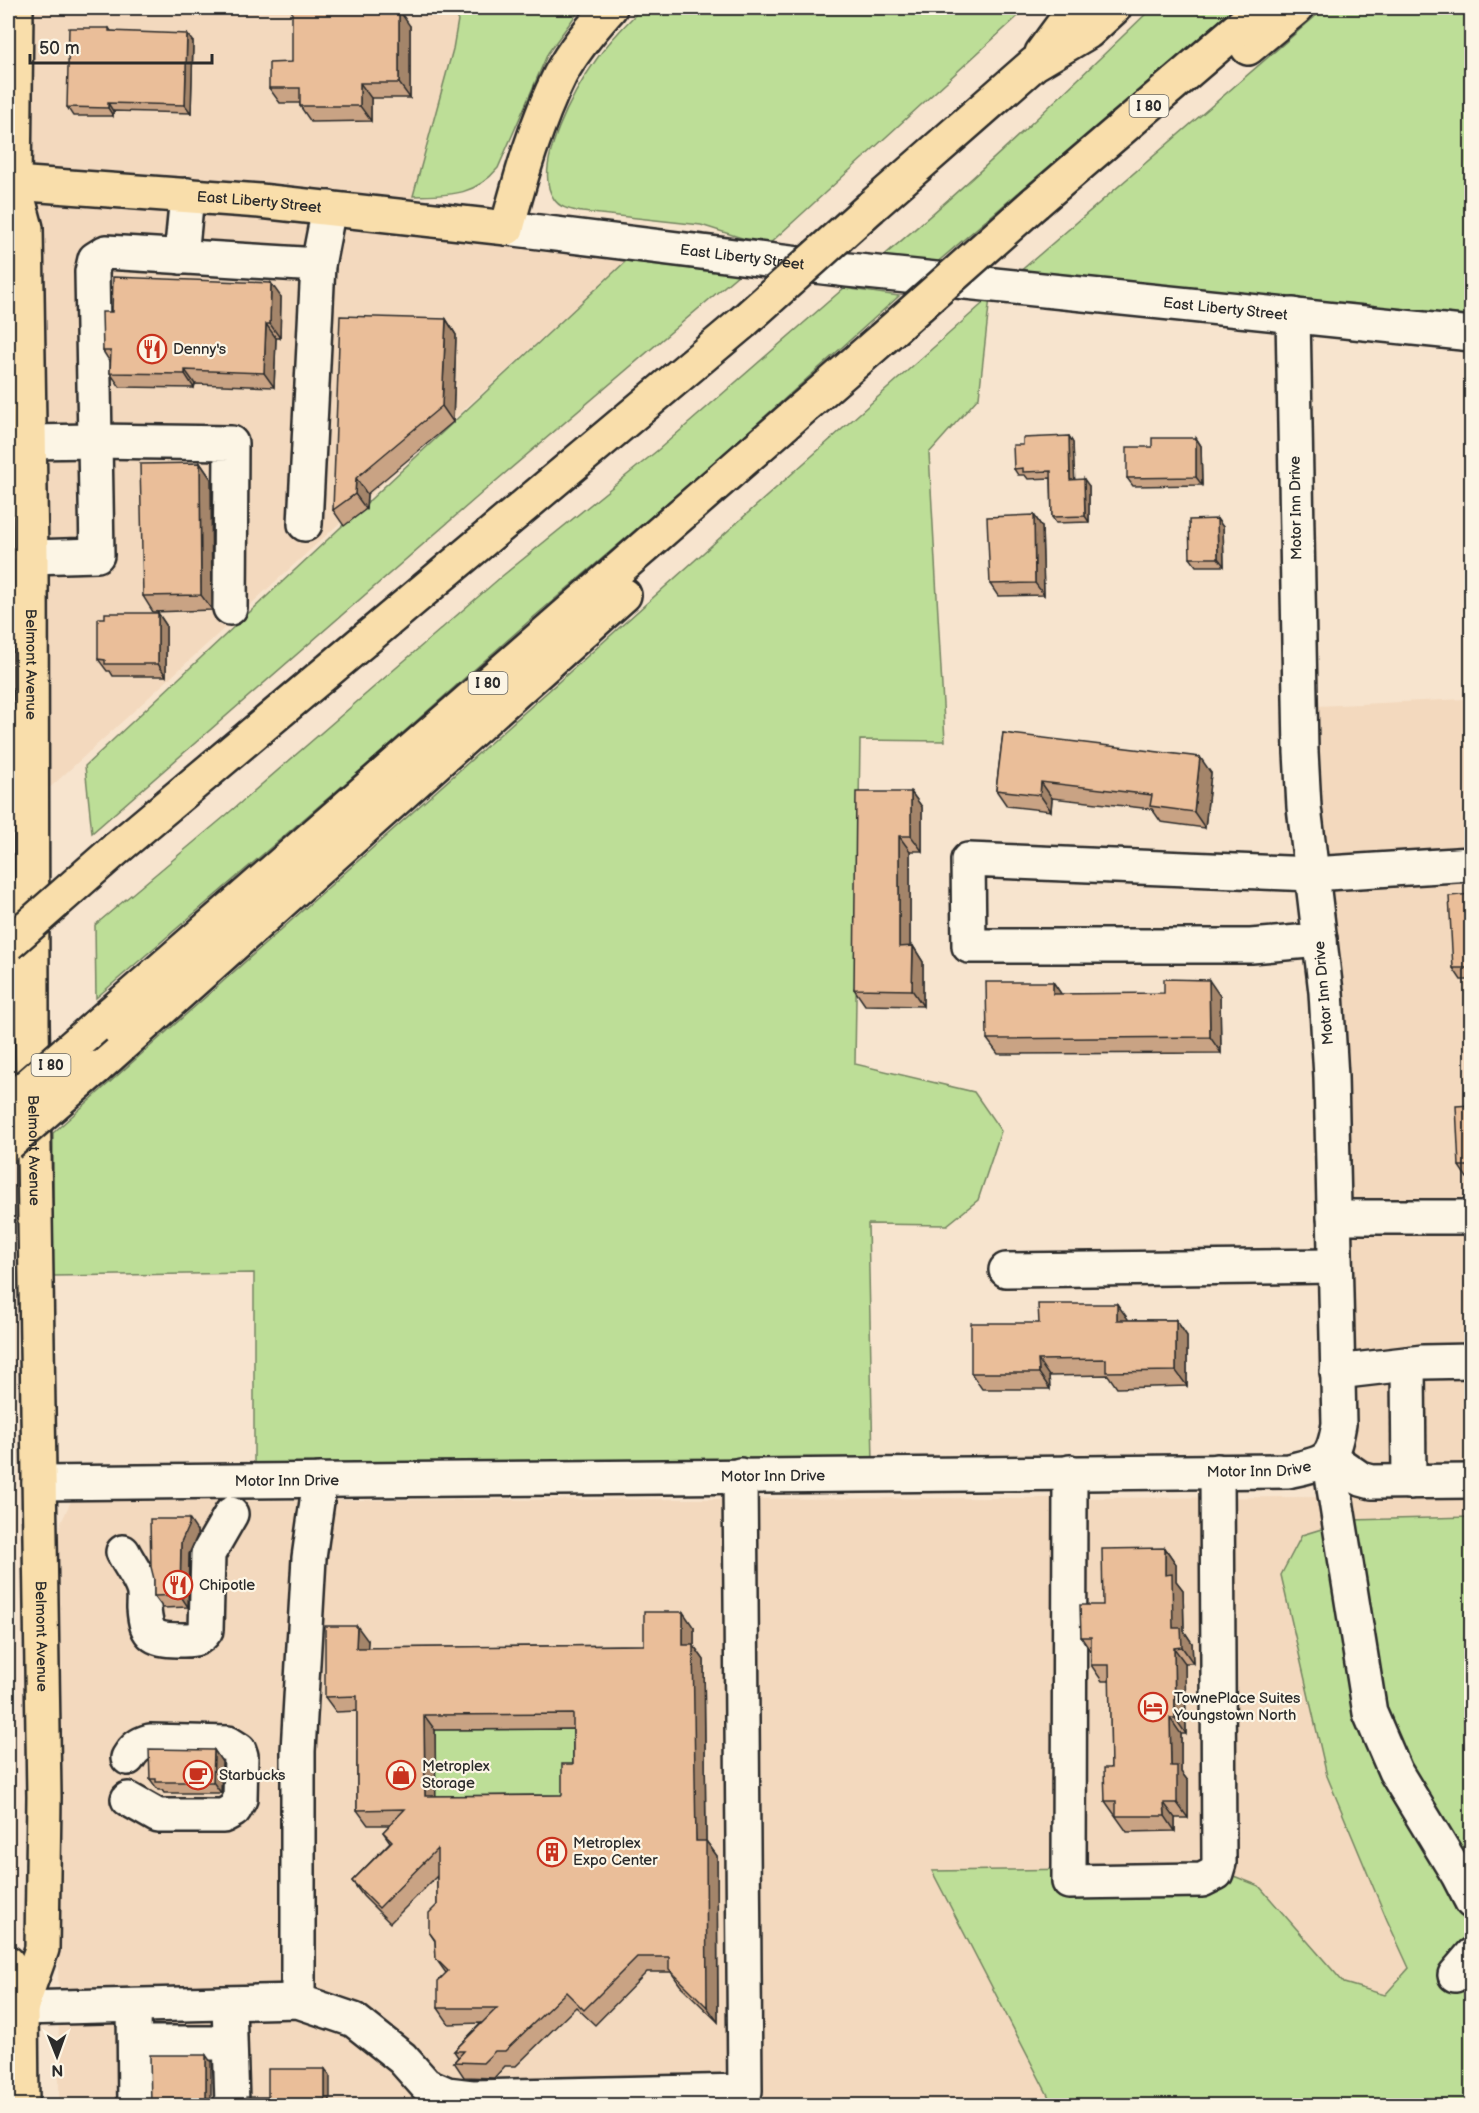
<svg xmlns="http://www.w3.org/2000/svg" width="1479" height="2113" viewBox="0 0 1479 2113" font-family="'Balsamiq Sans',sans-serif">
	<style>
		.built { fill: #f3d9be }
		.green { fill: #bdde97; stroke: #748461; stroke-width: 1.5 }
		.lines { fill: none; stroke-linecap: round; stroke-linejoin: round }
		.minor-casing { stroke: #2b2b2b; stroke-width: 38 }
		.major-casing { stroke: #2b2b2b; stroke-width: 38 }
		.highway-casing { stroke: #2b2b2b; stroke-width: 38 }
		.minor { stroke: #fcf5e5; stroke-width: 33 }
		.major { stroke: #f9deab; stroke-width: 33 }
		.highway { stroke: #f9deab; stroke-width: 33 }
		.highway-bridge-casing { stroke: #2b2b2b; stroke-width: 38; stroke-linecap: butt }
		.highway-bridge { stroke: #f9deab; stroke-width: 33 }
		.wall { fill: #c9a384; stroke: #2b2b2b; stroke-width: 1.5; fill-rule: evenodd }
		.shaded-wall { fill: #a4856b; stroke: #2b2b2b; stroke-width: 1.5 }
		.building { fill: #eabe99; stroke: #2b2b2b; stroke-width: 1.5; fill-rule: evenodd }
		.labels { text-anchor: middle; dominant-baseline: central; stroke-width: 4.5; stroke-linejoin: round; paint-order: stroke }
		.shield { fill: #fcf5e5; stroke: #6a6863; stroke-width: 1.5 }
		.shield-label { font-size: 14px; font-weight: bold; fill: #2b2b2b }
		.street-label { font-size: 15px; fill: #2b2b2b; stroke: #fcf5e5 }
		.poi-label { font-size: 15px; fill: #2b2b2b; stroke: #fcf5e5; text-anchor: start }
	</style>
	<rect width="100%" height="100%" fill="#f7e4ce"/>
	<filter id="ink" filterUnits="userSpaceOnUse"><feTurbulence type="fractalNoise" baseFrequency=".0167" numOctaves="2"/><feDisplacementMap in="SourceGraphic" scale="12" xChannelSelector="R" yChannelSelector="G"/><feConvolveMatrix kernelMatrix="1 2 1 2 8 2 1 2 1" color-interpolation-filters="sRGB"/></filter>
	<g filter="url(#ink)">
		<g class="built">
			<path d="M8 8H460L453 49 407 217 644 245 32 804V740H8Z"/>
			<path d="M1465 699 1472 804 1471 1517 1351 1520 1302 1535 1281 1575 1387 1920 1409 1968 1385 1995 1344 1983 1267 1894 933 1871 1053 2105 59 2106 56 1543 61 1523 71 1501 1351 1497 1347 1017 1322 820 1317 706Z"/>
		</g>
		<g class="green">
			<path d="M460 8H581L548 53 498 168C474 197 448 195 413 196L453 49Z"/>
			<path d="M642 8H1027L767 246 701 225 582 212C573 210 560 209 554 199 531 166 576 88 596 60 609 41 626 24 642 8Z"/>
			<path d="M1152 8H1234L934 265 881 258C976 178 1064 93 1152 8Z"/>
			<path d="M1325 8H1471V323L1017 274Z"/>
			<path d="M626 261 739 274 483 492 92 833 85 766Z"/>
			<path d="M844 288 899 296 710 466 528 622 370 762 96 998 95 925 224 817 501 577 658 450Z"/>
			<path d="M990 297 979 397 929 453 945 741 860 740 855 1064 974 1092 1001 1131 978 1200 947 1225 868 1224 873 1462 254 1467V1273L53 1276V1133Z"/>
			<path d="M1471 1517V2105H1053L932 1871 1211 1867 1259 1886 1344 1983 1385 1995 1409 1968 1387 1920 1327 1776 1281 1575 1302 1535 1351 1520Z"/>
			<path d="M584 1729 572 1810 436 1811 420 1730Z"/>
		</g>
		<g class="lines">
			<g class="minor-casing">
				<g id="minor">
					<path id="s1" d="M507 228 848 270 1472 334"/>
					<path d="M181 257 187 195"/>
					<path d="M29 442 95 441 231 443 230 608"/>
					<path d="M305 524 318 265 329 208"/>
					<path d="M31 557 97 555 92 272 95 259 106 252 318 265"/>
					<path d="M1320 940 1251 946H969L968 860 1312 874 1472 864"/>
					<path d="M1334 1217H1472"/>
					<path d="M1006 1270 1335 1266"/>
					<path d="M1408 1364 1409 1482"/>
					<path d="M1337 1372 1423 1362 1472 1361"/>
					<path d="M1329 1457 1370 1713 1395 1771 1458 1875 1472 1902"/>
					<path d="M1329 1457 1361 1479 1372 1482 1472 1481"/>
					<path d="M1070 1472 1069 1882 1202 1880 1216 1873 1219 1863 1217 1471"/>
					<path id="s2" d="M39 1483 1288 1471C1326 1462 1332 1464 1339 1424L1331 1077 1326 992 1304 807 1301 752 1293 315"/>
					<path d="M123 1552C129 1564 139 1577 143 1589 145 1595 144 1602 144 1608 146 1638 155 1640 183 1640 194 1640 200 1639 206 1630L208 1554 231 1514"/>
					<path d="M128 1799 158 1816H223L234 1810 240 1799 241 1756 239 1750 228 1743 150 1741C139 1744 134 1748 128 1758"/>
					<path d="M1455 1975 1472 1955"/>
					<path d="M298 2001V1751L309 1558 320 1480"/>
					<path d="M229 2004 232 2104"/>
					<path d="M134 2006 135 2106"/>
					<path d="M21 2008 298 2001 354 2020 402 2058 426 2085 447 2094 472 2097 745 2091 740 1475"/>
					<path d="M135 2043H229"/>
				</g>
			</g>
			<g class="major-casing">
				<g id="major">
					<path id="s3" d="M16 8 14 183 26 228 31 557 32 1022 44 1797 42 1949 21 2008"/>
					<path id="s4" d="M14 183 260 201 507 228"/>
					<path d="M8 1963 21 2008 22 2106"/>
				</g>
			</g>
			<g class="highway-casing">
				<g id="highway">
					<path d="M1248 48 1296 8"/>
					<path d="M1042 53 1075 8"/>
					<path d="M1035 203 1262 8"/>
					<path d="M871 207 1034 64 1088 32 1114 8"/>
					<path d="M507 228C521 176 536 123 560 75 573 50 592 28 610 8"/>
					<path d="M116 849 742 323"/>
					<path d="M95 1027 882 339"/>
					<path d="M96 1068 624 595"/>
					<path d="M8 2013 21 2008"/>
				</g>
			</g>
			<use href="#minor" class="minor"/>
			<use href="#major" class="major"/>
			<use href="#highway" class="highway"/>
			<g class="highway-bridge-casing">
				<g id="highway-bridge">
					<path d="M742 323 871 207"/>
					<path d="M882 339 1035 203"/>
					<path d="M8 944 116 849"/>
					<path d="M8 1103 95 1027"/>
					<path d="M8 1144 96 1068"/>
				</g>
			</g>
			<use href="#highway-bridge" class="highway-bridge"/>
		</g>
		<g class="wall">
			<path d="M369 11 410 26V98H371V121L311 122 300 106V103H280L269 88 292 62Z"/>
			<path d="M109 28 111 31 193 42 191 113 113 111V116H73L67 107Z"/>
			<path d="M281 297 280 338H276L274 387 195 384 194 388 120 387 110 373V362L103 351 112 312Z"/>
			<path d="M446 319 456 335 453 422 367 494 366 509 344 526 333 510Z"/>
			<path d="M1069 436 1073 443 1074 479 1089 486V522L1056 523 1052 517 1051 478 1028 479 1025 475H1018L1014 469 1023 445Z"/>
			<path d="M1196 438 1201 446 1202 485 1133 486 1127 478Z"/>
			<path d="M200 463 211 479 212 610 153 612 143 596Z"/>
			<path d="M1034 515 1042 527 1044 595 998 596 990 584Z"/>
			<path d="M1217 519 1223 527 1224 566H1196L1190 558Z"/>
			<path d="M158 613 166 625V676H113L110 671H107L98 659Z"/>
			<path d="M1003 733 1211 773 1205 828 1161 822 1152 809 1052 798 1051 811 1007 806 996 790Z"/>
			<path d="M911 792 922 807V851H910V946H913L923 962V1006L865 1005 854 989Z"/>
			<path d="M1472 894V980H1461L1453 968Z"/>
			<path d="M1053 982 1061 994 1220 996 1221 1053 998 1054 987 1039Z"/>
			<path d="M1472 1105V1178H1467L1459 1166Z"/>
			<path d="M1117 1304 1128 1320H1176L1187 1336V1386L1117 1388 1108 1375 1049 1376 1050 1389H982L971 1373Z"/>
			<path d="M197 1531V1536L189 1554 188 1607 163 1608 154 1596V1579Z"/>
			<path d="M1165 1548 1176 1564V1581L1183 1590 1184 1631 1192 1643 1193 1663H1185L1186 1734H1181V1772L1188 1781V1818H1175V1831L1127 1832 1105 1801 1111 1768 1110 1681H1102L1091 1665V1652L1081 1637 1103 1605Z"/>
			<path d="M694 1628V1646L704 1660 706 1841 717 1856 718 2022 680 1985 671 1972H647L595 2025 576 2007 516 2066H505L494 2078 464 2077 454 2062 458 2057 454 2051 481 2023 449 2024 438 2008 446 1973 436 1959 435 1941 429 1932 437 1905V1876L390 1923 363 1896 352 1881 390 1842 383 1832 390 1825H368L357 1810V1711L336 1712 325 1697 368 1641 367 1648 644 1645ZM573 1729V1764L562 1795 435 1796V1730Z"/>
			<path d="M214 1750 222 1762 221 1793H164L162 1790H158L150 1779Z"/>
		</g>
		<g class="shaded-wall">
			<path d="M358 8H369V26L358 11Z"/>
			<path d="M399 10 410 26V98L399 83Z"/>
			<path d="M187 34 193 42 191 113 185 105Z"/>
			<path d="M360 83 371 98V121L360 106Z"/>
			<path d="M108 103 113 111V116L108 108Z"/>
			<path d="M271 283 281 297 280 338 270 324Z"/>
			<path d="M446 319 456 335 453 422 442 406Z"/>
			<path d="M266 324 276 338 274 387 264 373Z"/>
			<path d="M185 370 195 384 194 388 185 374Z"/>
			<path d="M1069 436 1073 443 1075 486 1070 480Z"/>
			<path d="M1196 438 1201 446 1202 485 1196 477Z"/>
			<path d="M200 463 211 479 212 610 201 595Z"/>
			<path d="M356 478 367 494 366 509 355 494Z"/>
			<path d="M1084 479 1089 486V522L1085 516Z"/>
			<path d="M1034 515 1042 527 1044 595 1035 583Z"/>
			<path d="M1217 519 1223 527 1224 566 1218 558Z"/>
			<path d="M158 613 166 625V676L158 664Z"/>
			<path d="M1200 757 1211 773 1205 828 1194 812Z"/>
			<path d="M1041 782 1052 798 1051 811 1040 795Z"/>
			<path d="M911 792 922 807V851L911 836Z"/>
			<path d="M899 836 910 851V962L899 947Z"/>
			<path d="M913 946 923 962V1006L912 990Z"/>
			<path d="M1209 980 1220 996 1221 1053 1210 1037Z"/>
			<path d="M1053 982 1064 998 1053 994Z"/>
			<path d="M1117 1304 1128 1319V1336L1117 1320Z"/>
			<path d="M1176 1320 1187 1336V1386L1176 1371Z"/>
			<path d="M1038 1360 1049 1376 1050 1389 1039 1373Z"/>
			<path d="M189 1519 197 1531V1536L189 1554 188 1607 180 1595 181 1542Z"/>
			<path d="M1165 1548 1176 1564V1581L1183 1590 1184 1631 1192 1643 1193 1663 1182 1647 1173 1628 1165 1575Z"/>
			<path d="M683 1612 694 1628V1646L704 1660 706 1841 717 1856 718 2022 707 2007 683 1645Z"/>
			<path d="M357 1626 368 1641 367 1663 356 1648Z"/>
			<path d="M1174 1648 1185 1663 1186 1734 1175 1718Z"/>
			<path d="M424 1715 435 1730 436 1811 425 1796Z"/>
			<path d="M1170 1718 1181 1734V1772L1188 1781V1818L1177 1803 1171 1766Z"/>
			<path d="M214 1750 222 1762 221 1793 213 1782Z"/>
			<path d="M1164 1803 1175 1818V1831L1165 1816Z"/>
			<path d="M206 2055 211 2062V2101L214 2106H211L206 2098Z"/>
			<path d="M325 2069 330 2075V2106H325Z"/>
		</g>
		<g class="building">
			<path d="M292 8H358V11L399 10V83H360V106H300V88H269V63L292 62Z"/>
			<path d="M69 28H109V31L187 34 185 105 108 103V108L67 107Z"/>
			<path d="M113 277 271 283 270 324H266L264 373 185 370V374L110 373 111 351H103L102 312H112Z"/>
			<path d="M340 316 446 319 442 406 356 478 355 494 333 510Z"/>
			<path d="M1069 436 1070 480 1084 479 1085 516 1052 517 1051 471 1023 472V468L1014 469 1013 445H1023V438Z"/>
			<path d="M1152 438H1196V477L1127 478V447H1152Z"/>
			<path d="M200 463 201 595 143 596 140 464Z"/>
			<path d="M1034 515 1035 583 990 584 987 517Z"/>
			<path d="M1217 519 1218 558H1190L1189 520Z"/>
			<path d="M105 613H158V664H105V660L98 659V618H105Z"/>
			<path d="M1003 733 1200 757 1194 812 1150 806 1152 795 1041 782 1040 795 996 790Z"/>
			<path d="M856 792H911V836H899V947L913 946 912 990 854 989Z"/>
			<path d="M1472 894V968H1453L1449 896Z"/>
			<path d="M1164 979 1209 980 1210 1037 987 1039 986 982H1053V994L1164 993Z"/>
			<path d="M1472 1105V1166H1459L1456 1106Z"/>
			<path d="M1038 1304H1117V1320H1176V1371L1106 1372V1359L1038 1360 1039 1373H971V1323H1039Z"/>
			<path d="M150 1519H189V1524L181 1542 180 1595 154 1596V1579L151 1567Z"/>
			<path d="M1165 1548V1575L1172 1574 1173 1628H1181L1182 1647 1174 1648 1175 1718H1170L1171 1766H1177V1803H1164L1165 1816H1116V1801H1105L1104 1768H1111L1109 1665H1091V1637H1081L1080 1605H1103L1102 1549Z"/>
			<path d="M644 1612H683V1645H693L696 1841H706L707 2007 669 1969V1957H637L584 2010 566 1992 505 2051H495L483 2063 454 2062 464 2051H454L497 2008H438V1981L448 1971 436 1959 435 1940 429 1932V1913L437 1905V1849L379 1908 352 1881 392 1841 383 1832 405 1809 357 1810V1696L325 1697V1626H357L356 1648 644 1645ZM573 1714V1764H562V1795L425 1796 424 1715Z"/>
			<path d="M149 1749 214 1750 213 1782H156V1779H150Z"/>
			<path d="M150 2055H206V2098H209L211 2106H151Z"/>
			<path d="M268 2069H325V2106H244L246 2097H268Z"/>
		</g>
	</g>
	<defs>
		<g id="restaurant-ring" transform="scale(1.5)"><circle r="9.5" fill="#fcf5e5" stroke="#c8321e" stroke-width="1.5"/><path d="M-5-6h1v4h1v-4h1v4h1v-4h1v5L-1.5 .5V6h-2V.5L-5-1ZM5-6V6H3V1.5H1.5Q1.5-4 5-6Z" fill="#c8321e"/></g>
		<g id="hotel-ring" transform="scale(1.5)"><circle r="9.5" fill="#fcf5e5" stroke="#c8321e" stroke-width="1.5"/><path d="M-6-4.5h1.5V1H6V5H4.5V3h-9V5H-6ZM-4 0a1.8 1.8 0 1 1 3.6 0ZM.5 0V-2.5h3Q6-2.5 6 0Z" fill="#c8321e"/></g>
		<g id="cafe-ring" transform="scale(1.5)"><circle r="9.5" fill="#fcf5e5" stroke="#c8321e" stroke-width="1.5"/><path d="M-5.5-4.5H6V0H3Q3 3.5 0 3.5H-2.5Q-5.5 3.5-5.5 0ZM3-3.2v2h1.7v-2ZM-6 4.5H4V6H-6Z" fill="#c8321e"/></g>
		<g id="shop-ring" transform="scale(1.5)"><circle r="9.5" fill="#fcf5e5" stroke="#c8321e" stroke-width="1.5"/><path d="M-5-2.5h2.3a2.7 3.5 0 0 1 5.4 0H5L5.5 6h-11ZM-1.5-2.5h3a1.5 2.3 0 0 0-3 0Z" fill="#c8321e"/></g>
		<g id="building-ring" transform="scale(1.5)"><circle r="9.5" fill="#fcf5e5" stroke="#c8321e" stroke-width="1.5"/><path d="M-4-6H4V6H1V3H-1V6H-4ZM-2.5-4.3h1.7v1.8h-1.7ZM.8-4.3h1.7v1.8H.8ZM-2.5-1h1.7V.8h-1.7ZM.8-1h1.7V.8H.8Z" fill="#c8321e"/></g>
	</defs>
	<g fill-rule="evenodd">
		<use href="#restaurant-ring" x="152" y="349"/>
		<use href="#restaurant-ring" x="178" y="1585"/>
		<use href="#hotel-ring" x="1153" y="1707"/>
		<use href="#cafe-ring" x="198" y="1775"/>
		<use href="#shop-ring" x="401" y="1775"/>
		<use href="#building-ring" x="552" y="1852"/>
	</g>
	<g class="labels">
		<g class="shield">
			<rect x="1129.5" y="95" width="39" height="22" rx="4.5"/>
			<rect x="468.5" y="672" width="39" height="22" rx="4.5"/>
			<rect x="31.5" y="1054" width="39" height="22" rx="4.5"/>
		</g>
		<g class="shield-label">
			<text x="1149" y="106">I 80</text>
			<text x="488" y="683">I 80</text>
			<text x="51" y="1065">I 80</text>
		</g>
		<g class="street-label">
			<text stroke="none"><textPath href="#s4" startOffset="246">East Liberty Street</textPath></text>
			<text stroke="none"><textPath href="#s1" startOffset="237">East Liberty Street</textPath></text>
			<text stroke="none"><textPath href="#s1" startOffset="723">East Liberty Street</textPath></text>
			<text transform="translate(1296 508) rotate(-91)">Motor Inn Drive</text>
			<text stroke="none"><textPath href="#s3" startOffset="658">Belmont Avenue</textPath></text>
			<text transform="translate(1324 993) rotate(-95)">Motor Inn Drive</text>
			<text stroke="none"><textPath href="#s3" startOffset="1144">Belmont Avenue</textPath></text>
			<text stroke="none"><textPath href="#s2" startOffset="1220">Motor Inn Drive</textPath></text>
			<text stroke="none"><textPath href="#s2" startOffset="734">Motor Inn Drive</textPath></text>
			<text stroke="none"><textPath href="#s2" startOffset="248">Motor Inn Drive</textPath></text>
			<text stroke="none"><textPath href="#s3" startOffset="1630">Belmont Avenue</textPath></text>
		</g>
		<g class="poi-label">
			<text x="173" y="349">Denny's</text>
			<text x="199" y="1585">Chipotle</text>
			<text x="1174" y="1698">TownePlace Suites<tspan x="1174" dy="17">Youngstown North</tspan></text>
			<text x="422" y="1766">Metroplex<tspan x="422" dy="17">Storage</tspan></text>
			<text x="219" y="1775">Starbucks</text>
			<text x="573" y="1843">Metroplex<tspan x="573" dy="17">Expo Center</tspan></text>
		</g>
	</g>
	<rect width="1479" height="2113" fill="none" stroke="#fcf5e5" stroke-width="30"/>
	<rect x="15" y="15" width="1449" height="2083" fill="none" stroke="#2b2b2b" stroke-width="2" filter="url(#ink)"/>
	<g transform="translate(57 2056) rotate(179)" stroke="#fcf5e5" stroke-width="4.5" paint-order="stroke">
	<path d="M0-4.5L10 22L0 15L-10 22Z" fill="#2b2b2b"/>
	<text y="-9" font-size="16" font-weight="bold" text-anchor="middle" fill="#2b2b2b">N</text>
	</g>
	<path d="M30 54v9h182v-9" fill="none" stroke="#2b2b2b" stroke-width="3"/>
	<text x="39" y="54" font-size="18" fill="#2b2b2b" stroke="#fcf5e5" stroke-width="4.5" paint-order="stroke">50 m</text>
</svg>
